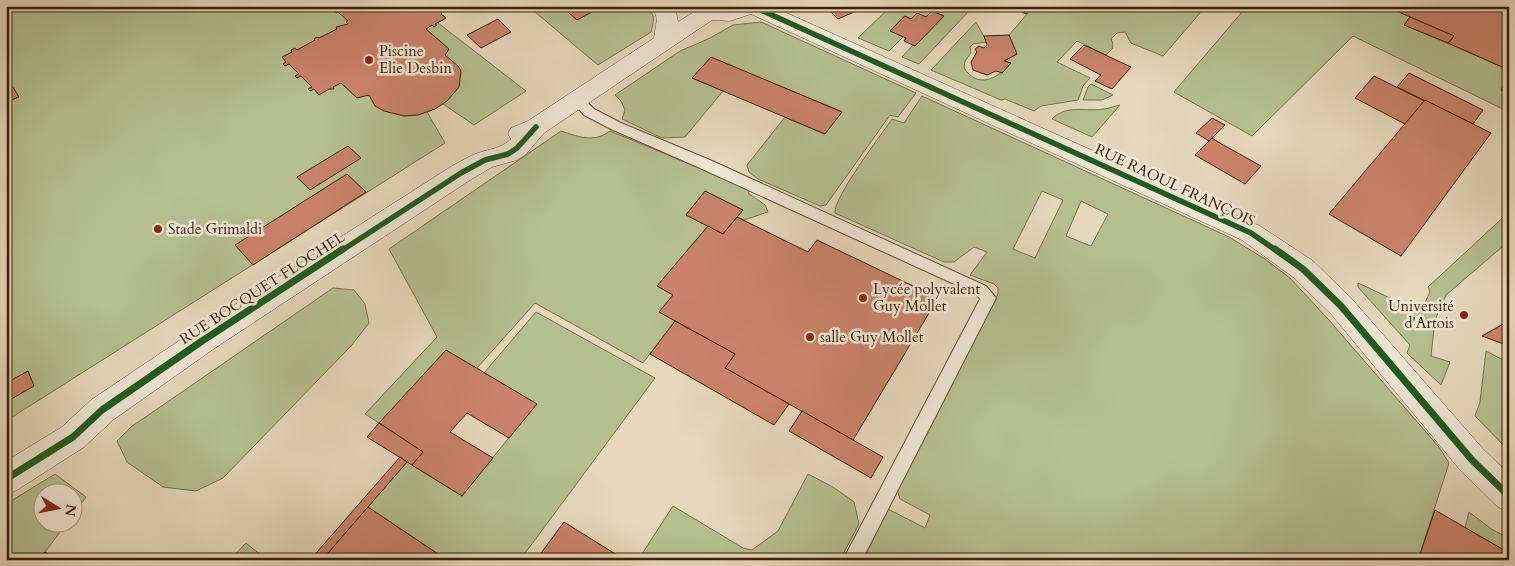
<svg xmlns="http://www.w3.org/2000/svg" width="1515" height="566" viewBox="0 0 1515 566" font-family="Cardo,serif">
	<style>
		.green { fill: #b4bf90; stroke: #786f4c; fill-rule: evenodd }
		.building { fill: #ca836a; stroke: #3b1f08 }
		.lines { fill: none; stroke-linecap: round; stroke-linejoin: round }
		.service-casing { stroke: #664d35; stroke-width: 2 }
		.minor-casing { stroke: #664d35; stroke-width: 1 }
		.service { fill: #eee6d3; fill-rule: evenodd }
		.minor { fill: #eee6d3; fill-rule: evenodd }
		.cycleway-far1-casing { stroke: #eee6d3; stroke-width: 8 }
		.cycleway-casing { stroke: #eee6d3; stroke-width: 10 }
		.cycleway-far1 { stroke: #1b5e20; stroke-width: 5.5 }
		.cycleway { stroke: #1b5e20; stroke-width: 7 }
		.poi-dot { fill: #8f2418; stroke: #eee6d3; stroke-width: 2 }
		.labels { text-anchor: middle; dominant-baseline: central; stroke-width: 5; stroke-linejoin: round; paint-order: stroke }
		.poi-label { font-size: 15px; fill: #3b1f08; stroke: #eee6d3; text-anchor: start }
		.street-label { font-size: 15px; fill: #3b1f08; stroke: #eee6d3 }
	</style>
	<rect width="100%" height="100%" fill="#e5d8bb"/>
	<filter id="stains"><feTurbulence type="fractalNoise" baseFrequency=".004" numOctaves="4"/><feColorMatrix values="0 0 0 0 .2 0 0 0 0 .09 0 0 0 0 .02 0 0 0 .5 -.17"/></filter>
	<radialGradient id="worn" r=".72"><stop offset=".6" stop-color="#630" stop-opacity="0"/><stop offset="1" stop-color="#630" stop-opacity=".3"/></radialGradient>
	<g class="green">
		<path d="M6 6H431L438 12 441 11 442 12 441 14 446 18 438 23 526 91 474 125 443 104 427 112 445 143 6 421Z"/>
		<path d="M528 6H645C656 14 654 20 651 32L598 65Z"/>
		<path d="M891 6H969L970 10 919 64 902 57 913 45 915 46 943 16 933 11 926 17 917 13 911 19 904 16 891 30 903 37 889 51 858 38Z"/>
		<path d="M1034 6H1154L1158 8 1161 6H1206L1163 56 1131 43 1125 32 1117 33 1111 39 1113 44 1112 49 1106 55 1077 41 1057 62 1090 78 1083 86 1078 100 1041 106 1034 111 1005 99 1001 100 931 70 976 22 987 42 973 44 970 47 971 53 965 61 964 68C978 89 997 79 1010 64L1004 61 1017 54 1009 35Z"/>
		<path d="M1247 6H1385L1410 17 1405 25 1509 70V78L1501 90 1509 94V112L1353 36 1252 136 1174 92Z"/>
		<path d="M761 22 916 93 898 117 890 115 826 205 820 206 758 179 749 172 747 165 785 117 824 134 841 111 711 58 692 78 723 91 685 137 662 138 622 119 625 110 621 101 615 95 680 51 708 39 733 25Z"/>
		<path d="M1091 84 1113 95 1102 100H1083L1088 87Z"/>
		<path d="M922 96 1229 237 1265 259 1290 278 1328 319 1439 447 1449 463 1418 560H863L888 509 925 528 930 515 900 499 897 489 998 294V288L994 284 970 275 987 252 974 247 954 262H944L835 213C833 198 881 135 892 119L904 123ZM1042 191 1063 200 1035 258 1013 249ZM1081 201 1108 214 1091 246 1066 236Z"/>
		<path d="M1120 105 1092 137 1052 119C1066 104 1086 112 1104 109 1110 108 1115 106 1120 105Z"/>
		<path d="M561 131C579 137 594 143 610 131L750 189 748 193 765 205 768 212 744 220 737 217 742 210 705 192 686 214 708 226 658 286 673 295 675 321 643 363 535 303 477 368 379 423 365 414 437 337 389 249Z"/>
		<path d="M1509 212V241L1446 295 1435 320 1431 356 1450 362 1441 385 1407 353 1410 345 1358 287V283L1405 305 1422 309 1430 292 1428 287Z"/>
		<path d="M333 288 354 290 365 304 369 323 351 346 223 478 196 491 163 487 127 462 117 441 131 427Z"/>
		<path d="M536 312 655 378 520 560H447L368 507 407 462 462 496 536 404 484 373Z"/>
		<path d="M1486 351 1509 363V451L1475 416 1480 402Z"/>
		<path d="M55 474 86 497 73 515 72 494H42V524H66L45 552 37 560H6V504Z"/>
		<path d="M808 474 833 487 854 502 859 524 840 560H638L673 506 743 548 752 550 778 531Z"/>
		<path d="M1469 512 1493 530 1509 538V553L1465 528Z"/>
		<path d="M246 543 267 560H230Z"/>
	</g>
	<g class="building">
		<path d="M332 6H431L438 12 441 11 442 12 441 14 446 18 435 24 437 25 434 27 432 25 426 29 449 49 445 55 458 66 461 71 459 87 447 101 435 109 418 115 404 116 384 111 375 106 369 95 357 98 341 83 333 87 334 89H329L319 95 314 89 310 91 308 89 312 87 301 76 297 78 295 76 299 74 289 64 285 66 283 64 286 62 282 57 292 52 291 50 295 48 297 50 315 40 314 39 317 37 319 38 337 29 336 27 348 24 346 22 348 21 338 12 336 13 334 11 337 10Z"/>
		<path d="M561 6H600L601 7 577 20Z"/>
		<path d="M833 6H868L838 19 831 12 836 9Z"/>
		<path d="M1010 6H1034L1026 14Z"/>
		<path d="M1385 6H1501L1509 9V70L1448 43 1454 36Z"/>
		<path d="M932 11 944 16 915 46 904 41 906 38 890 31 905 16 911 19 917 13 926 17Z"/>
		<path d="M1410 17 1454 36 1448 43 1404 25Z"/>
		<path d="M498 19 511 32 481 48 467 35Z"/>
		<path d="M1009 35 1017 54 1004 61 1011 63 1002 73 996 71 987 75 973 70 971 62 977 52 975 49 979 46 984 48 987 45 984 36Z"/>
		<path d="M1084 45 1131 67 1112 89 1095 81 1101 75 1070 59Z"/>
		<path d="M711 57 842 112 825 134 692 78Z"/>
		<path d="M1409 73 1483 110 1473 124 1397 87Z"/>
		<path d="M1374 76 1424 101 1405 124 1355 98Z"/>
		<path d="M1509 78V94L1501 90Z"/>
		<path d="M11 84 19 97 6 102V86Z"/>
		<path d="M1425 100 1491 133 1401 256 1329 214Z"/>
		<path d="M1212 118 1225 125 1209 141 1196 133Z"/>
		<path d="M1212 138 1218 142 1261 166 1245 184 1195 155Z"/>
		<path d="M348 146 361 158 310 190 297 177Z"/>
		<path d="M347 174 366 192 253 265 235 245Z"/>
		<path d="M705 191 743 210 723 234 686 215Z"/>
		<path d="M737 217 808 252 817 240 938 298 853 440 725 368 735 354 659 312 673 295 657 286 708 226 723 234Z"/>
		<path d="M675 321 735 354 725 368 789 404 774 425 650 354Z"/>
		<path d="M1509 322V346L1482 336 1505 323Z"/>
		<path d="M446 350 537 404 509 438 467 413 450 432 493 458 462 496 412 465 423 452 379 423Z"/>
		<path d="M28 371 34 386 6 402V383Z"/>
		<path d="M802 411 883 457 871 478 789 431Z"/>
		<path d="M379 423 423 452 412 465 367 437Z"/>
		<path d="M400 457 407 462 322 560H310Z"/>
		<path d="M368 507 447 560H322Z"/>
		<path d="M1435 510 1509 553V560H1418Z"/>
		<path d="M564 522 625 560H536Z"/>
		<path d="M45 552 55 560H37Z"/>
	</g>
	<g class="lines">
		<g class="service-casing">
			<path id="service" d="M577 95 582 97 594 109 621 123 710 160 986 286 996 298 862 560H843L980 299 976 294 700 168 611 129 584 115 571 100 572 97Z"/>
		</g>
		<g class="minor-casing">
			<path id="minor" d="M653 6H675L678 22 694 12 690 6H771L1260 226 1313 261 1351 298 1483 449 1509 474V512L1498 507 1461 471 1331 314 1293 277 1242 240 751 14 730 21 712 20 544 133 526 154 517 160 492 167 470 180 212 350 113 420 84 447 17 490 6 494V461L62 427 91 400 192 332 452 166C460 162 469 156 478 153 489 149 501 149 511 139L508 134 511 128 528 121 654 38 657 19Z"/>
		</g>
		<use href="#service" class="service"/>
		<use href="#minor" class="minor"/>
		<g class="cycleway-far1-casing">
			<g id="cycleway-far1">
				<path d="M752 6 1251 233 1277 251"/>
				<path d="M341 251 461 173 485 160 508 154 517 148 536 127"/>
			</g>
		</g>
		<g class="cycleway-casing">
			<g id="cycleway">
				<path d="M1275 249 1303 269 1341 306 1472 460 1509 496"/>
				<path d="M6 479 73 437 102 410 202 341 343 249"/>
			</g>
		</g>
		<use href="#cycleway-far1" class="cycleway-far1"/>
		<use href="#cycleway" class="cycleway"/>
	</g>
	<g class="poi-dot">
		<circle cx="369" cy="60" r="5"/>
		<circle cx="158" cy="229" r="5"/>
		<circle cx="863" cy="298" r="5"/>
		<circle cx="1464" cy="315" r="5"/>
		<circle cx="810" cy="337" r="5"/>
	</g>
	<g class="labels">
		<g class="poi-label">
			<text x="379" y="51">Piscine<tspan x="379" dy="17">Elie Desbin</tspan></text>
			<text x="168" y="229">Stade Grimaldi</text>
			<text x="873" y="289">Lycée polyvalent<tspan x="873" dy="17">Guy Mollet</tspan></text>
			<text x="1454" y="306" text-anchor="end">Université<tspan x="1454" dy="17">d'Artois</tspan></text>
			<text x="820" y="337">salle Guy Mollet</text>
		</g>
		<g class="street-label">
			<text transform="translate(1175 185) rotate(25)">RUE RAOUL FRANÇOIS</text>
			<text transform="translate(262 288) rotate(-33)">RUE BOCQUET FLOCHEL</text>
		</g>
	</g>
	<rect width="1515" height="566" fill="none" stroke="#e5d8bb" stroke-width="25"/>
	<rect x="8" y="8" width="1500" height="551" fill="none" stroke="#3b1f08" stroke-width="2.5"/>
	<rect x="12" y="12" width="1490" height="541" fill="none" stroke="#3b1f08"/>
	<g transform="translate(58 508) rotate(100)"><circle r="24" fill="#eee6d3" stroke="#a69682"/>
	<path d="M0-4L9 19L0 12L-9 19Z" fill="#8f2418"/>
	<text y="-8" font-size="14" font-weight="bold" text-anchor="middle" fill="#3b1f08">N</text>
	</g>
	<rect width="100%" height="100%" filter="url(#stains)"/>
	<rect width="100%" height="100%" fill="url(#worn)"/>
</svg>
